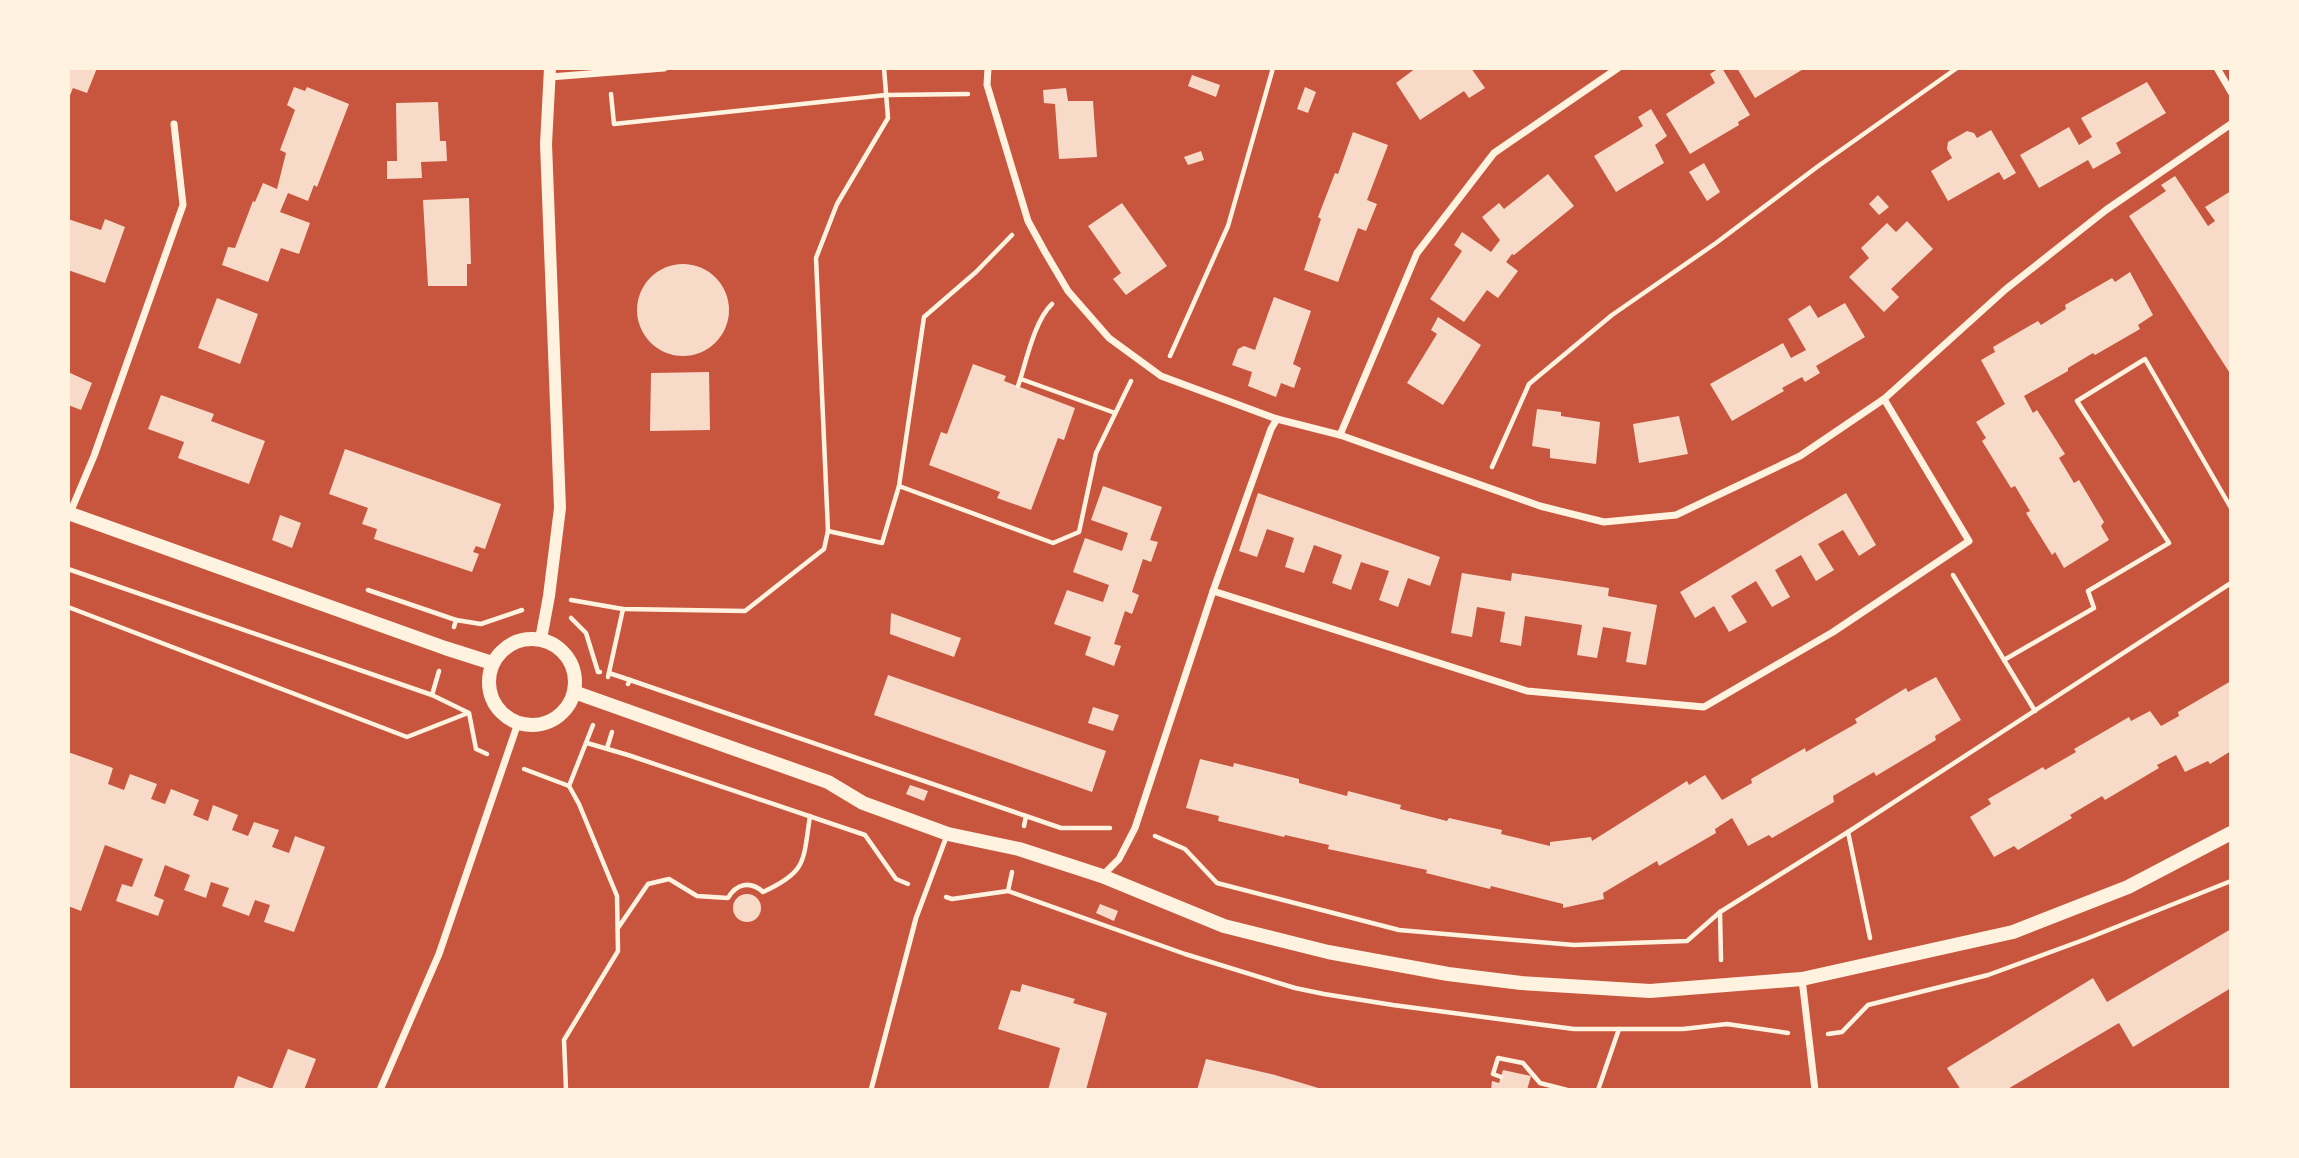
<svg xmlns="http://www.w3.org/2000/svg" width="2299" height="1158" viewBox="0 0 2299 1158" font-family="Spectral,serif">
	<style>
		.building { fill: #f7dbc8 }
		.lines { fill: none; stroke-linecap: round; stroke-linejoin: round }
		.path { stroke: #fff3e0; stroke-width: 4.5 }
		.service { stroke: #fff3e0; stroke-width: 5 }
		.minor { stroke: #fff3e0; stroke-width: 7 }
		.tertiary { stroke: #fff3e0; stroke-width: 12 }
		.secondary { stroke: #fff3e0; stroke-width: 14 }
	</style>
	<rect width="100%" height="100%" fill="#c8553d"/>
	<g class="building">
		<path d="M68 68H97L87 93 73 88 68 100Z"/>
		<path d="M1416 68H1471L1485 88 1469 98 1464 91 1420 120 1396 83Z"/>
		<path d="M1719 68H1722L1750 115 1738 122 1739 125 1690 154 1666 114 1715 83 1710 74Z"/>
		<path d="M1737 68H1805L1755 98Z"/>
		<path d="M1192 75 1220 85 1216 97 1188 86Z"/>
		<path d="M2147 82 2166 113 2116 143 2121 153 2093 169 2088 160 2039 188 2020 155 2069 127 2079 145 2092 137 2081 118Z"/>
		<path d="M294 87 305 91 307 87 349 104 317 187 314 185 308 201 288 193 280 212 310 223 299 254 281 248 268 282 222 265 228 247 235 248 253 201 255 202 263 183 277 189 286 153 280 150 295 110 287 105Z"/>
		<path d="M1305 87 1316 92 1308 113 1297 109Z"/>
		<path d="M1066 88 1068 101H1093L1097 157 1059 159 1055 104 1044 103 1043 90Z"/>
		<path d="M438 102 440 141H446L447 161 421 162 422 178 387 179V161H397L396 103Z"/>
		<path d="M1651 109 1667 136 1655 145 1664 163 1616 192 1594 156 1643 126 1638 117Z"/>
		<path d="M1991 130 2016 173 2004 180 1999 172 1948 201 1931 171 1952 158 1947 149 1948 142 1967 131 1974 133 1977 138Z"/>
		<path d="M1353 132 1388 145 1367 200 1377 204 1366 231 1358 228 1338 282 1304 270 1321 219 1318 217 1335 173 1338 174Z"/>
		<path d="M1201 151 1204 160 1188 165 1184 157Z"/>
		<path d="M1704 163 1720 192 1707 201 1689 172Z"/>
		<path d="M1548 174 1574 206 1514 255 1512 254 1506 262 1518 271 1498 298 1487 290 1464 322 1430 299 1462 251 1454 245 1462 232 1491 252 1500 240 1482 217 1499 203 1504 209Z"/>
		<path d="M2175 176 2208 226 2215 221 2205 207 2231 191V375L2129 216 2166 191 2161 185Z"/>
		<path d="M1878 195 1889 207 1879 215 1869 204Z"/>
		<path d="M469 198 471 264H467V286H428L423 200Z"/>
		<path d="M1122 203 1167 266 1126 295 1113 279 1121 273 1088 226Z"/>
		<path d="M68 219 101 230 105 219 125 227 105 283 68 270Z"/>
		<path d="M1907 221 1933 249 1891 289 1899 297 1884 312 1849 277 1869 258 1861 248 1887 223 1896 232Z"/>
		<circle cx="683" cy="310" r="46"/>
		<path d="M2130 272 2153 315 2138 325 2140 329 2095 355 2093 353 2068 368V371L2024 396 2033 413 2037 410 2065 454 2059 458 2074 483 2079 480 2104 522 2101 526 2109 540 2064 568 2055 552 2052 555 2026 513 2030 511 2015 486 2011 488 1982 441 1986 438 1976 422 2005 404 1981 360 1995 352 1993 347 2038 321 2041 325 2066 309 2065 305 2112 278 2115 282Z"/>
		<path d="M1274 297 1311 311 1293 364 1301 368 1294 388 1281 383 1276 397 1248 386 1252 372 1232 365 1238 349 1244 346 1255 350Z"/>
		<path d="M217 298 258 314 240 364 198 348Z"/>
		<path d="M1845 303 1865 337 1816 366 1820 373 1805 382 1802 377 1782 388 1784 391 1732 421 1710 384 1783 343 1791 358 1806 350 1788 319 1810 305 1818 318Z"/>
		<path d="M1438 317 1481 345 1443 405 1407 383 1437 334 1431 330Z"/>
		<path d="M973 364 1006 376 1004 381 1075 408 1064 440 1058 438 1031 510 997 498 1000 492 929 465 941 432 947 434Z"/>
		<path d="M68 372 92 383 81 410 68 405Z"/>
		<path d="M709 372 710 430 650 431 651 373Z"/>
		<path d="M161 395 214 414 211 421 265 441 249 484 178 458 184 442 148 429Z"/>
		<path d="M1537 409 1561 412V416L1600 422 1596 464 1550 458V449L1532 446Z"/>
		<path d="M1679 416 1688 454 1639 463 1633 424Z"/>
		<path d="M345 449 501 504 485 549 476 546 473 552 479 554 472 572 374 539 377 529 362 524 368 508 329 494Z"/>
		<path d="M1103 486 1162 507 1150 540 1158 542 1151 562 1143 559 1132 592 1139 595 1132 614 1125 611 1114 644 1121 646 1114 666 1085 655 1091 637 1054 624 1067 590 1103 602 1109 585 1073 572 1085 538 1122 551 1128 533 1091 520Z"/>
		<path d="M1258 493 1440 557 1430 586 1408 578 1398 607 1379 600 1389 571 1361 562 1351 590 1332 583 1342 555 1314 545 1304 573 1285 567 1294 538 1267 529 1257 557 1239 551Z"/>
		<path d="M1846 493 1876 545 1859 556 1843 530 1818 544 1834 570 1816 581 1801 555 1775 570 1790 597 1772 607 1756 581 1731 596 1747 622 1729 632 1714 606 1695 618 1680 592Z"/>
		<path d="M280 515 301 523 292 548 272 540Z"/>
		<path d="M1462 573 1511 581 1512 573 1609 588 1608 596 1657 605 1646 665 1626 662 1631 632 1603 627 1597 658 1577 655 1582 625 1525 616 1521 646 1500 642 1505 612 1477 607 1472 637 1451 633Z"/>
		<path d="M891 613 961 638 954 657 890 634Z"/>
		<path d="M888 675 1106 751 1092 792 874 715Z"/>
		<path d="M1936 677 1961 720 1935 736 1936 740 1876 776 1874 772 1833 796 1834 802 1772 838 1769 835 1748 846 1732 818 1715 829 1716 833 1659 866 1657 861 1603 893 1604 899 1563 908V904L1491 886 1490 889 1426 873 1427 870 1328 849 1329 845 1285 835 1284 837 1218 821 1219 816 1186 808 1200 759 1233 767 1234 763 1299 779V783L1347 796 1348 791 1401 805 1400 809 1447 821 1449 818 1502 830 1501 834 1550 846V842L1591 837 1592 841 1687 781 1689 785 1705 775 1722 800 1752 783 1751 779 1805 748 1806 752 1857 723 1855 719 1906 688 1908 692Z"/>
		<path d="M2231 681V751L2210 764 2208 761 2185 772 2176 755 2157 765 2159 768 2105 800 2102 796 2070 815 2072 818 2018 850 2014 846 1994 857 1970 817 1991 804 1988 799 2043 767 2045 770 2076 752 2074 749 2129 717 2131 721 2150 711 2161 726 2179 716 2178 712Z"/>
		<path d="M1093 707 1119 715 1113 731 1088 723Z"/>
		<path d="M68 752 113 768 108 784 124 790 130 774 157 784 151 799 165 804 171 789 199 800 193 815 208 821 213 805 238 815 232 830 248 836 254 822 279 830 272 847 289 853 295 836 325 847 294 932 264 922 270 905 255 900 249 916 222 906 229 888 211 882 206 898 184 890 190 875 165 865 154 896 164 900 158 916 116 901 122 884 132 887 143 859 105 845 81 911 68 906Z"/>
		<path d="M910 785 928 791 924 801 906 794Z"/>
		<circle cx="747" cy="908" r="14"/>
		<path d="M1100 904 1118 911 1114 921 1096 913Z"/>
		<path d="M2231 929V988L2133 1047 2119 1023 2006 1090H1961L1947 1068 2093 978 2107 1002Z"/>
		<path d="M1022 984 1075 999 1073 1003 1107 1013 1086 1090H1048L1060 1048 998 1029 1011 990 1020 992Z"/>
		<path d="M288 1049 316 1059 304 1090H233L238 1076 272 1089Z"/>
		<path d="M1206 1059 1275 1075 1325 1090H1197Z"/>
		<path d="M1503 1070 1531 1076 1527 1090H1491L1492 1081 1499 1083Z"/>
	</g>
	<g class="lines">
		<g class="path">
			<path d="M611 94 614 124 886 95 968 94"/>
			<path d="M1170 356 1228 226 1273 68"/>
			<path d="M1021 379 1115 413"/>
			<path d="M1018 386C1026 363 1034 321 1052 304"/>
			<path d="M1492 467 1529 384 1612 315 1716 243 1817 167 1957 68"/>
			<path d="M899 486 924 317 976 272 1012 235"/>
			<path d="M828 531 882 543 899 486 1053 543 1079 532 1096 453 1131 381"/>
			<path d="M68 569 432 695"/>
			<path d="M1953 575 2004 660 2094 608 2088 591 2169 543 2077 401 2145 359 2231 508"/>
			<path d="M368 590 456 620"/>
			<path d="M571 600 623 609 745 611 824 549 828 531 816 258 837 204 888 118 884 68"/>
			<path d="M68 607 407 737 468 713"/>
			<path d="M571 618 586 633 598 672H600"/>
			<path d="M454 627 456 620 481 624 522 610"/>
			<path d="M2004 660 2035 711"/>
			<path d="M439 671 432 695 469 713 476 749 487 754"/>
			<path d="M609 673 630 680"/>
			<path d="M608 677 623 609"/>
			<path d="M628 684 630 680 1026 816"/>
			<path d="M587 743 628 755 865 835 896 879 908 884"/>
			<path d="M607 748 612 732"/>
			<path d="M524 769 569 786"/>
			<path d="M1024 826 1026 816 1061 828H1110"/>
			<path d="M1848 832 2231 583"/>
			<path d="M1155 836 1185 849 1217 883 1399 930 1574 945 1687 941 1720 912"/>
			<path d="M1008 891 1185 954 1295 988 1324 994 1393 1005 1574 1029H1683L1727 1024 1788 1033"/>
			<path d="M946 897 952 899 1008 891 1012 872"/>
			<path d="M618 928 648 884 669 879 697 896 728 898C736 884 750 880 763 892 807 872 803 862 810 816"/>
			<path d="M1721 960 1720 912 1848 832 1870 938"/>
			<path d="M1828 1034 1842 1032 1868 1005 1988 975 2086 939 2231 881"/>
			<path d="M1501 1077 1493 1074 1498 1058 1523 1063 1540 1083 1567 1090"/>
			<path d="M566 1090 564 1040 618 951 617 896 579 804 569 786 593 725"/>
			<path d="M1598 1090 1619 1029"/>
		</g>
		<path class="service" d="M871 1090 916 918 947 835"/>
		<g class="minor">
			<path d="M988 68 987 85 1028 221 1045 252 1068 291 1109 338 1161 376 1277 419 1340 435 1540 506 1604 522 1676 515 1800 456 1884 399 2006 289 2106 210 2231 124"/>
			<path d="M2217 68 2231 92"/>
			<path d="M550 77 664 68"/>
			<path d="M1340 435 1417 253 1494 153 1618 68"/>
			<path d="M70 513 94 456 183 205 174 124"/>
			<path d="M1213 591 1527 691 1704 707 1833 632 1969 541 1884 399"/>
			<path d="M1103 875 1119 859 1135 828 1213 591 1271 429 1277 419"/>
			<path d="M1802 979 1815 1090"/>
			<path d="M380 1090 439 954 518 723"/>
		</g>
		<path class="tertiary" d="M541 639 549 596 560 508 546 144 550 68"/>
		<g class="secondary">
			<path d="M68 513 445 648 492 663"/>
			<circle cx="532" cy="682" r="43"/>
			<path d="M574 692 828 782 863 803 948 834 1019 849 1102 876 1224 926 1328 952 1448 974 1521 983 1650 991 1802 979 2013 932 2128 887 2231 833"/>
		</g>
	</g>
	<rect width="2299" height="1158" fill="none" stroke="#fff3e0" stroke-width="140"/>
</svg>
